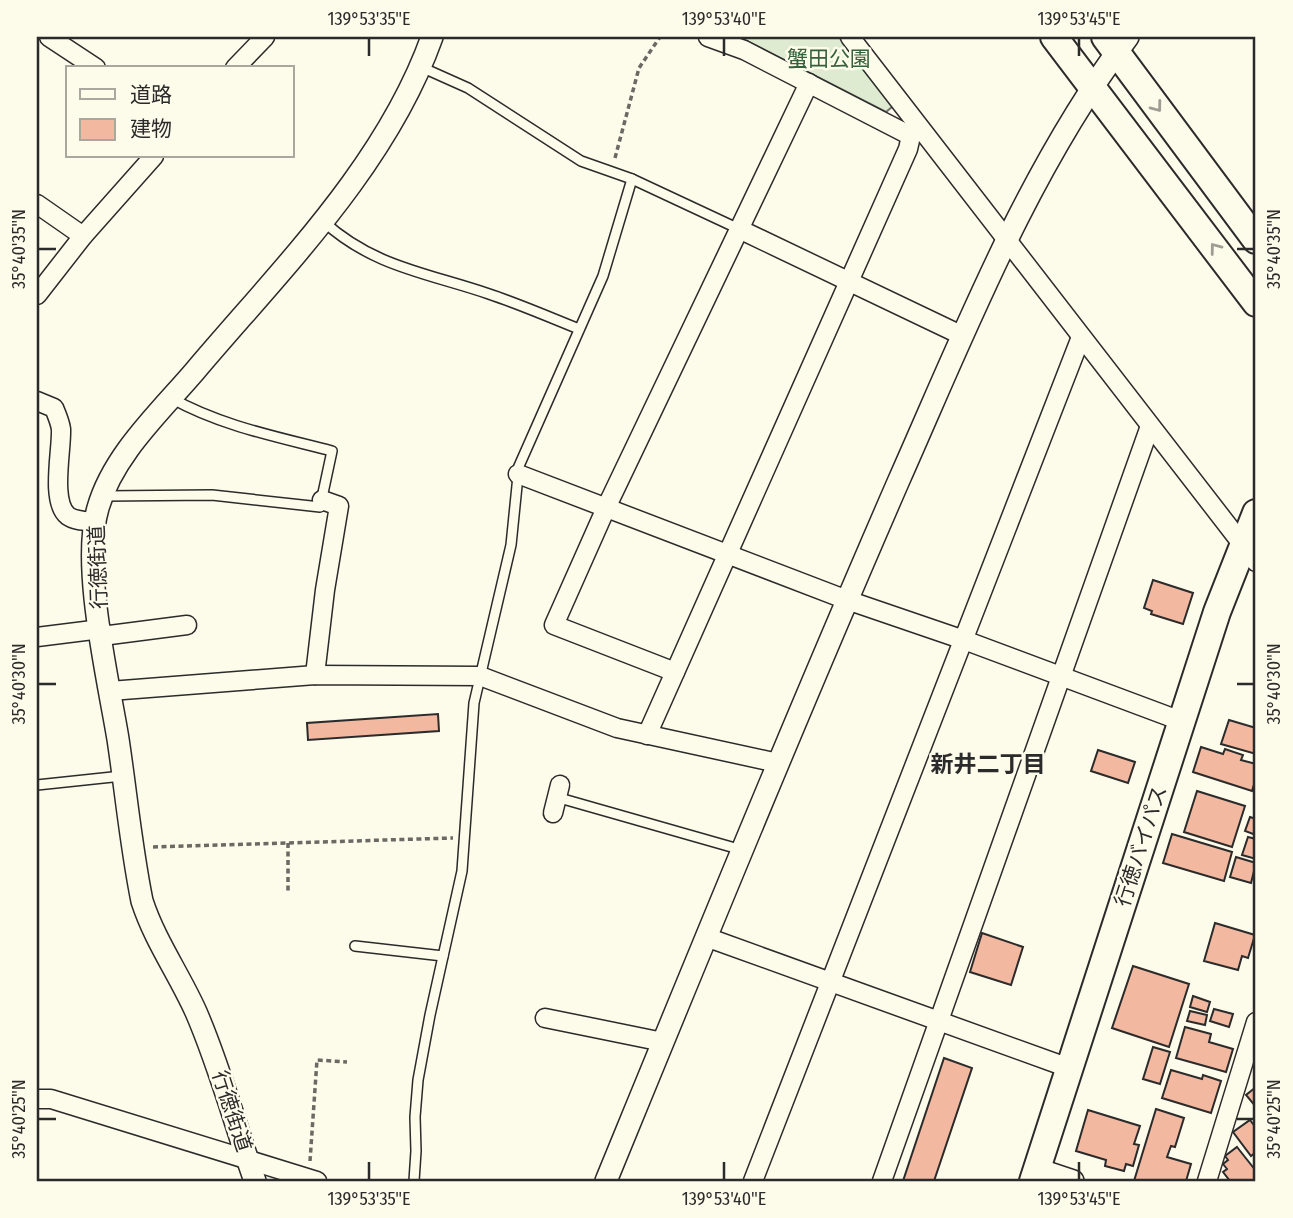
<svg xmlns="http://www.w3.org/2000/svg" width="1293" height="1218" viewBox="0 0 1293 1218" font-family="'Fira Sans Condensed','Noto Sans JP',sans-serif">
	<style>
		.green { fill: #deebd1; stroke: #74746e; stroke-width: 2 }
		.building { fill: #f2b8a0; stroke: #2b2b2b; stroke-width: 2 }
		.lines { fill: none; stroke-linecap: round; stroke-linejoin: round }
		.service-casing { stroke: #2b2b2b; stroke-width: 12 }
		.minor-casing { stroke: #2b2b2b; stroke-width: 21 }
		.tertiary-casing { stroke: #2b2b2b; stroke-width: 24 }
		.primary-casing { stroke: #2b2b2b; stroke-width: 30 }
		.path { stroke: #6a6964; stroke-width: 3.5; stroke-dasharray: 5 3.5; stroke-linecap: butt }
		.service { stroke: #fdfbea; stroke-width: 9 }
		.minor { stroke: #fdfbea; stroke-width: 18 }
		.tertiary { stroke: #fdfbea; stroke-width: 21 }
		.primary { stroke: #fdfbea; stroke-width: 26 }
		.oneway { stroke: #9e9d94 }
		.ticks { fill: none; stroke: #2b2b2b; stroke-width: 2.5 }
		.labels { text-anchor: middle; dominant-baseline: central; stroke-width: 5; stroke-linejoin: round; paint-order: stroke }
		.park-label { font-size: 21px; fill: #34623c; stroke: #fdfbea }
		.street-label { font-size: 21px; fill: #2b2b2b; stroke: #fdfbea }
		.neighbourhood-label { font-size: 23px; font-weight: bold; fill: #2b2b2b; stroke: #fdfbea }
		.neatline { fill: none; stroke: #2b2b2b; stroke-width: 2.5 }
		.ticks-label { font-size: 18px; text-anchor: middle; fill: #2b2b2b }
	</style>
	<rect width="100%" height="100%" fill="#fdfbea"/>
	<path class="green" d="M734 37H839L893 106 886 112 747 41Z"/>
	<g class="building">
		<path d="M1153 580 1193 593 1183 624 1151 614 1152 611 1144 608Z"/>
		<path d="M438 714 439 731 308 740 307 723Z"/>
		<path d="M1229 720 1256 728V754L1221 744Z"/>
		<path d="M1201 747 1223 754 1225 749 1243 755 1241 760 1256 764V778L1252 791 1193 772Z"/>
		<path d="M1098 750 1135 762 1128 783 1091 771Z"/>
		<path d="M1197 791 1245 806 1232 847 1184 832Z"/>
		<path d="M1250 817 1256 819V835L1245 831Z"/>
		<path d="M1172 834 1232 852 1224 881 1163 863Z"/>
		<path d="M1248 837 1256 839V859L1242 855Z"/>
		<path d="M1236 857 1256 863 1251 883 1230 877Z"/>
		<path d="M1215 923 1255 935 1248 958 1242 956 1238 970 1204 961Z"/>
		<path d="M982 933 1023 947 1011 985 970 972Z"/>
		<path d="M1133 966 1189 984 1169 1047 1112 1028Z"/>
		<path d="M1193 996 1210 1002 1207 1012 1190 1007Z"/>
		<path d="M1214 1009 1233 1014 1229 1027 1210 1021Z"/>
		<path d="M1190 1011 1207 1015 1205 1025 1187 1021Z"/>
		<path d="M1185 1027 1211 1034 1209 1042 1233 1049 1226 1072 1176 1058Z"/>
		<path d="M1153 1047 1170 1052 1160 1084 1143 1079Z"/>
		<path d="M944 1058 972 1068 934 1181H903Z"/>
		<path d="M1171 1070 1202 1079 1203 1075 1221 1081 1211 1113 1162 1098Z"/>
		<path d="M1256 1087V1107L1246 1095Z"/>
		<path d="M1156 1109 1184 1118 1175 1147 1171 1146 1167 1157 1191 1164 1186 1181H1134Z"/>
		<path d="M1088 1110 1140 1126 1134 1144 1139 1145 1133 1166 1126 1164 1124 1171 1105 1166 1106 1160 1076 1151Z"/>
		<path d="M1250 1120 1256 1128V1152L1251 1156 1233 1132Z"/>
		<path d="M1237 1147 1256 1171V1181H1230L1223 1172 1227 1169 1223 1164 1228 1160 1225 1156Z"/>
	</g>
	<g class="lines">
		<g class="service-casing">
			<g id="service">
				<path d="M421 67 468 88 581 161 632 179 739 229"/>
				<path d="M323 221C373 267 428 273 489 294 519 304 549 317 579 329"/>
				<path d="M105 496 212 495 320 507 332 451C278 437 221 426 171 398"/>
				<path d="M37 785 122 776"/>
				<path d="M556 797 742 850"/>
				<path d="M355 946 443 956"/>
				<path d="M414 1181 416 1151 415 1117 418 1080 430 1015 462 871 474 703 511 545 519 466 603 276 632 179"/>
			</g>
		</g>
		<g class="minor-casing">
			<g id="minor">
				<path d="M49 37 96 68"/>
				<path d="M708 37 744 50 911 136 920 129"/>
				<path d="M850 37 1256 562"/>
				<path d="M235 68 265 37"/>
				<path d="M37 204 83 236"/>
				<path d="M739 229 963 336"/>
				<path d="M37 295 83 236 154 156"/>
				<path d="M37 401 54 408C57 415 60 422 61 429 62 450 50 502 68 516 75 521 86 521 95 522"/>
				<path d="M518 474 847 600 964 640 1181 721"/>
				<path d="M102 636 187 625"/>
				<path d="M37 637 101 629"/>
				<path d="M675 672 554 625 606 508 809 83"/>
				<path d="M315 675 325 590 339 506 322 500"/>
				<path d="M110 691 315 675 480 676 617 728 778 763"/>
				<path d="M647 735 908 149 911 136"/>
				<path d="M553 813 560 785"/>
				<path d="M706 937 1069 1068"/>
				<path d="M545 1018 663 1042"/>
				<path d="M37 1099H51L317 1181"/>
				<path d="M753 1181 1081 337"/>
				<path d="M882 1181 1150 426"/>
				<path d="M1207 1181 1256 1022"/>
			</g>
		</g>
		<g class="tertiary-casing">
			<g id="tertiary">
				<path d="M1037 1169 1073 1181"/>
				<path d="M255 1181C235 1125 220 1067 196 1012 179 974 155 941 142 901 131 847 126 792 118 739 108 678 81 565 98 508 113 455 160 412 195 371 282 268 386 166 432 37"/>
				<path d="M606 1181C702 947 798 712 899 480 966 329 1028 170 1128 37"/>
			</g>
		</g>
		<g class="primary-casing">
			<g id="primary">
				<path d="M1054 37 1256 303"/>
				<path d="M1105 37 1256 240"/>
				<path d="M1033 1181 1217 612 1256 513"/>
			</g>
		</g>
		<g class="path">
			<path d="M615 158 639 68 660 37"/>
			<path d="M288 843V891"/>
			<path d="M153 847 453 838"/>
			<path d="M310 1161 317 1060 347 1062"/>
		</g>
		<use href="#service" class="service"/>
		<use href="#minor" class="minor"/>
		<use href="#tertiary" class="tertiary"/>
		<use href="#primary" class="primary"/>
	</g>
	<defs><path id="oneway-chevron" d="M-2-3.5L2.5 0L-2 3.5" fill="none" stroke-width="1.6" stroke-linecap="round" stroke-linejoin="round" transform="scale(1.75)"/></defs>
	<g class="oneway">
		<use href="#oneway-chevron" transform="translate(1157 107) rotate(53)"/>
		<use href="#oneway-chevron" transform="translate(1215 248) rotate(-127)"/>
	</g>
	<path class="ticks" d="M369 38V56M724 38V56M1079 38V56M38 249H56M1237 249H1254M38 684H56M1237 684H1254M38 1119H56M1237 1119H1254M369 1162V1180M724 1162V1180M1079 1162V1180"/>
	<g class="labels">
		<g class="park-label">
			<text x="829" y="59">蟹田公園</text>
		</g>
		<g class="street-label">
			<text transform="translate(98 567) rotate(-92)">行徳街道</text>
			<text transform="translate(1141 846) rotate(-72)">行徳バイパス</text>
			<text transform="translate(232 1111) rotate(72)">行徳街道</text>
		</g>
		<g class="neighbourhood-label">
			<text x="988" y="764">新井二丁目</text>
		</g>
	</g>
	<rect width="1293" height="1218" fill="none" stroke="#fdfbea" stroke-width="77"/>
	<rect x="66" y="66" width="228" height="91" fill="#fdfbea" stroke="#a9a89e" stroke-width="2"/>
	<rect x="80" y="89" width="35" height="10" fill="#fdfbea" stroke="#a9a89e" stroke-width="2"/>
	<text x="130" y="102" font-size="21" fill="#2b2b2b">道路</text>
	<rect x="80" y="119" width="35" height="21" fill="#f2b8a0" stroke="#a9a89e" stroke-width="2"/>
	<text x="130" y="136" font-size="21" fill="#2b2b2b">建物</text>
	<rect x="38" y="38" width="1216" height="1142" class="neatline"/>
	<g class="ticks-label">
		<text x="369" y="25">139°53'35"E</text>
		<text x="724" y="25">139°53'40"E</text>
		<text x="1079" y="25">139°53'45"E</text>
		<text transform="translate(19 249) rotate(-90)" y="6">35°40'35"N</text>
		<text transform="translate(1274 249) rotate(-90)" y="6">35°40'35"N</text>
		<text transform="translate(19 684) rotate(-90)" y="6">35°40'30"N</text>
		<text transform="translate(1274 684) rotate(-90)" y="6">35°40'30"N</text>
		<text transform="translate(19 1119) rotate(-90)" y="6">35°40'25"N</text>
		<text transform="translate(1274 1119) rotate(-90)" y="6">35°40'25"N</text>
		<text x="369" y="1205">139°53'35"E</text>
		<text x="724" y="1205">139°53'40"E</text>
		<text x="1079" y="1205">139°53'45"E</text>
	</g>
</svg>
